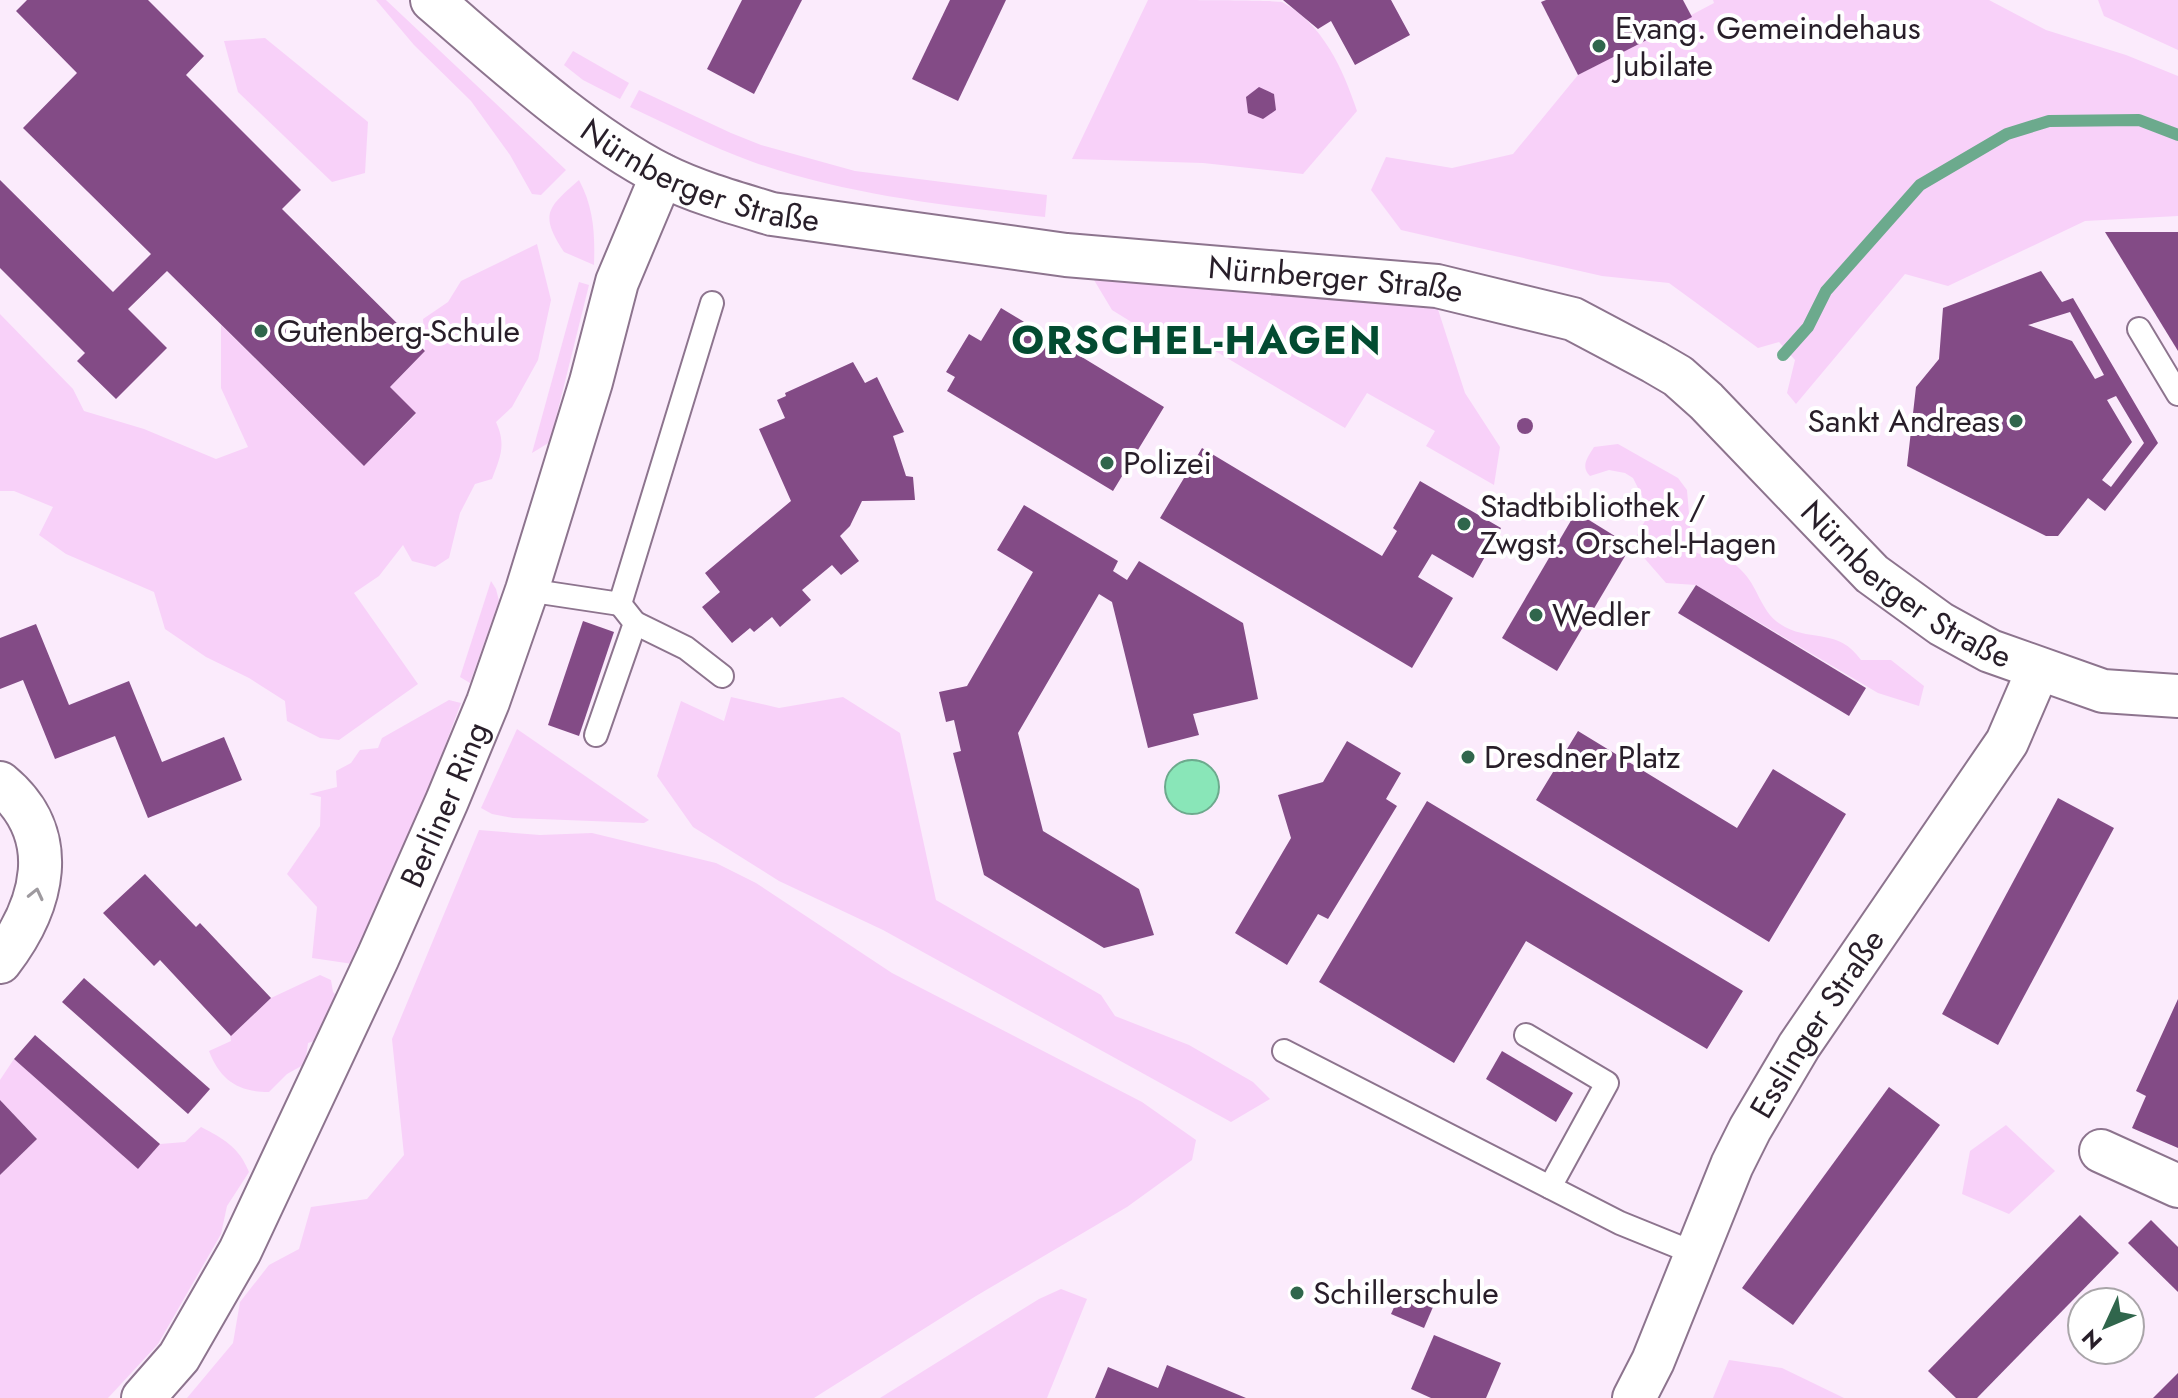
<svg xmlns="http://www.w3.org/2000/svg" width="2178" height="1398" viewBox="0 0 2178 1398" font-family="Jost,sans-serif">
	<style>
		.green { fill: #f8d1f9 }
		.water { fill: #89e6b8; stroke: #6caa8d; stroke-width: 2 }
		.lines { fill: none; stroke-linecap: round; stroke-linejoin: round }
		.stream { stroke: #6caa8d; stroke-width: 12 }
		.building { fill: #834b86; fill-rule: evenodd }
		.service-casing { stroke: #8d748e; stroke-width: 26 }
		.minor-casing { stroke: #8d748e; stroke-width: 46 }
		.service { stroke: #fff; stroke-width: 22 }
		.minor { stroke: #fff; stroke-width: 42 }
		.oneway { stroke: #9e9a9f }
		.poi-dot { fill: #30664c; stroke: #fff; stroke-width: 3 }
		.labels { text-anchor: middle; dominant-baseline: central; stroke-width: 8; stroke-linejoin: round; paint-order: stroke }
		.poi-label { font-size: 32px; fill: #281e29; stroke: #fff; text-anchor: start }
		.street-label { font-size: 32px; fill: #281e29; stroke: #fff }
		.district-label { font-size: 40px; font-weight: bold; letter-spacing: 2px; fill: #034b31; stroke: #fff }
	</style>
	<rect width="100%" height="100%" fill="#fbebfc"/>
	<g class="green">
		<path d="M376 0H386L566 170 541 195 532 194 510 155 471 101 414 45Z"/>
		<path d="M1148 0C1168 0 1273 0 1282 2 1323 24 1343 69 1357 111L1303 174 1203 163 1072 159Z"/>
		<path d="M1713 0H1989L2046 30 2126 55 2178 76V216L2085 221 1948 286 1905 274 1796 404 1787 393 1795 360 1779 342 1758 348 1669 283 1602 276 1401 230 1371 190 1386 157 1452 168 1513 154 1578 75 1714 3Z"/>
		<path d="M2098 0H2178V50L2104 16Z"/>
		<path d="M265 38 368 122 365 173 332 182 238 92 224 41Z"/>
		<path d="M573 51 629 83 620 99 583 80 564 65Z"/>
		<path d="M639 90 731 133 761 145 855 171 1047 195 1045 217C947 206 847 195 753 162 711 147 671 126 630 107Z"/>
		<path d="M579 180C594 208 595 234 594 265L564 252C538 213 549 207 579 180Z"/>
		<path d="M537 244 551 300 538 360 512 407 496 422C506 444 501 456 492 479L475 484 460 513 449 558 435 567 412 561 403 545 379 576 354 593 418 684 339 740 320 738 287 721 285 701 249 678 206 657 165 629 154 592 66 554 39 535 53 507 14 491H0V314L73 389 84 411 144 429 216 459 248 447 221 388V325L364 466 416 414 390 387 425 351 423 319 448 302 461 281Z"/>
		<path d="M1082 260 1433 294 1465 393 1500 447 1494 485 1426 446 1435 431 1367 393 1345 428 1185 333 1175 349 1112 310Z"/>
		<path d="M579 282 589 285 550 442 532 453Z"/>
		<path d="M1618 444 1678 478 1687 490 1692 550C1710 562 1720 548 1741 570 1760 588 1760 614 1785 627 1814 642 1838 628 1861 660H1891L1924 686 1919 706 1878 693 1696 585 1666 583 1632 544 1650 512 1633 478 1625 473 1609 470 1590 476C1580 466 1588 457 1594 447Z"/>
		<path d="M491 581 496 589 499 601 470 683 460 677Z"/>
		<path d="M731 697 779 708 843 697 900 733 936 900 1101 995 1115 1016 1189 1045 1253 1082 1270 1099 1231 1122 883 930 779 881 693 827 657 776 681 701 724 721Z"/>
		<path d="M449 700 461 703 427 794 353 964 312 958 317 907 287 874 320 826 321 797 309 794 337 787 336 771 351 763 360 750 378 748 382 738Z"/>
		<path d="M517 729 649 820 644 823 513 818 492 814 481 808Z"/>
		<path d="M479 830 540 835 592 833 716 863 756 883 892 973 1142 1102 1196 1140 1192 1160 1127 1207 976 1296 814 1398H187L233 1343 240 1302 269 1265 299 1249 311 1207 367 1199 404 1155 392 1039Z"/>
		<path d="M320 975 331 980 333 992 342 1001 325 1018 331 1036 308 1043 305 1064 287 1074 269 1092C238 1092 220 1080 209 1051L231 1041 229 1028 232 1035 271 998Z"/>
		<path d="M14 1059 138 1169 160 1144 185 1142 201 1127C224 1139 239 1147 249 1172L227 1206 221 1234 158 1344 108 1398H0V1175L37 1139 0 1100V1080Z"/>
		<path d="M2006 1125 2055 1171 2009 1214 1962 1194 1970 1151Z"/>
		<path d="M1061 1289 1087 1299 1047 1398H880L1039 1299Z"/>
		<path d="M1729 1360 1782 1368 1844 1398H1713Z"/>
	</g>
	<circle class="water" cx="1192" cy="787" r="27"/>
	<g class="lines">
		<path class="stream" d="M1783 355 1808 327 1826 291 1920 185 2007 134 2049 121 2139 120 2178 135"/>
	</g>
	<g class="building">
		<path d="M27 0H148L204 56 186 75 301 190 282 209 425 351 390 387 416 413 364 466 167 271 128 309 167 348 116 399 77 361 85 353 0 268V180L113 292 151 254 23 128 77 73 16 11Z"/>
		<path d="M742 0H802L754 94 707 69Z"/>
		<path d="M950 0H1006L958 101 912 79Z"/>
		<path d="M1283 0H1391L1410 35 1355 65 1331 21 1318 29Z"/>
		<path d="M1546 0H1683L1692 17 1578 75 1541 2Z"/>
		<path d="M1259 87 1274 94 1276 110 1263 119 1248 113 1246 97Z"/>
		<path d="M2105 232H2178V351Z"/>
		<path d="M2041 271 2062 302 2073 298 2158 443 2105 511 2088 498 2058 536H2046L1907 466 1916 387 1939 359 1943 308ZM2070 312 2104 375 2095 379 2072 341 2028 325ZM2116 396 2144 443 2111 487 2102 480 2132 442 2107 400Z"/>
		<path d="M1001 308 1164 407 1113 491 947 391 955 377 946 372 969 334 981 341Z"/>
		<path d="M853 362 865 383 877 377 904 432 893 436 906 476 913 477 915 500 862 501 850 526 840 536 859 561 841 575 832 565 802 590 811 600 780 627 772 617 754 632 750 628 732 643 702 607 720 592 705 573 791 501 759 429 785 418 777 400 786 396 785 393Z"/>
		<circle cx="1525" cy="426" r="8"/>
		<path d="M1202 448 1382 556 1397 531 1393 528 1420 481 1501 528 1473 578 1432 554 1418 577 1453 598 1412 668 1160 518Z"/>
		<path d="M1024 505 1118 561 1113 571 1127 580 1139 561 1243 623 1258 699 1193 714 1199 735 1148 748 1112 602 1099 594 1018 733 1043 831 1139 889 1154 935 1104 948 984 875 953 753 961 751 954 720 946 722 939 692 967 686 1033 572 997 550Z"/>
		<path d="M1576 512 1631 546 1557 671 1502 638Z"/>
		<path d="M1696 585 1866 688 1849 716 1678 613Z"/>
		<path d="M583 621 614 632 579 736 548 725Z"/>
		<path d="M36 624 69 705 129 681 162 762 224 737 242 780 148 818 115 736 55 759 23 680 0 689V638Z"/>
		<path d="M1578 731 1737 828 1773 769 1846 814 1769 942 1536 800Z"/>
		<path d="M1347 741 1401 773 1386 799 1397 806 1328 919 1318 914 1287 965 1235 933 1291 838 1278 795 1323 782Z"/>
		<path d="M2058 798 2114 828 1998 1045 1942 1014Z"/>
		<path d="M1427 801 1743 991 1707 1049 1526 941 1454 1063 1319 982Z"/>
		<path d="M145 874 196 927 200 923 271 998 231 1036 160 960 154 966 103 913Z"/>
		<path d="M84 978 210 1089 188 1114 62 1002Z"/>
		<path d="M2178 999V1148L2132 1128 2146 1096 2136 1091Z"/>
		<path d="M35 1035 160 1144 138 1169 14 1059Z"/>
		<path d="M1502 1051 1573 1093 1556 1122 1486 1079Z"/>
		<path d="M1889 1087 1940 1125 1793 1325 1742 1288Z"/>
		<path d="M0 1100 37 1139 0 1175Z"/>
		<path d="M2080 1215 2119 1253 1977 1398H1956L1928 1371Z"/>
		<path d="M2151 1220 2178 1247V1292L2128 1243Z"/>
		<path d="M1401 1292 1433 1307 1424 1328 1391 1314Z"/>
		<path d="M1434 1335 1501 1363 1486 1398H1431L1411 1389Z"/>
		<path d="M1167 1365 1246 1398H1095L1108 1367 1158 1388Z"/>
		<path d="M2178 1373V1398H2153Z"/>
	</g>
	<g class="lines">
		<g class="service-casing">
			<g id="service">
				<path d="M2139 329 2178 394"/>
				<path d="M527 590 620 604 712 303"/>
				<path d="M635 623 686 648 722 676"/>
				<path d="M596 735 635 623 620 604"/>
				<path d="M1526 1035 1607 1083 1550 1187"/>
				<path d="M1284 1051 1620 1223 1694 1253"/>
			</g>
		</g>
		<g class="minor-casing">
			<g id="minor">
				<path id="s1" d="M432 0C501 59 581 133 662 175 696 192 735 203 772 214L1066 255 1437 286 1573 319 1654 362 1678 376 1706 401 1872 574 1941 624 1990 651 2103 691 2178 696"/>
				<path d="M0 783C63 835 43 906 0 962"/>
				<path d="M2101 1151 2178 1186"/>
				<path id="s2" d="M143 1398 179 1357 240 1251 378 957 447 801 488 702 527 590 591 382 617 282 662 175"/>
				<path id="s3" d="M1634 1398 1653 1361 1732 1165 1750 1129 1799 1046 2007 742 2038 670"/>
			</g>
		</g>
		<use href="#service" class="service"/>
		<use href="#minor" class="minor"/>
	</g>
	<defs><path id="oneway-chevron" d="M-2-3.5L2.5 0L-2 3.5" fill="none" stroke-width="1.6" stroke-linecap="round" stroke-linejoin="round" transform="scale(2)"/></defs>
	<use class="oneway" href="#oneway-chevron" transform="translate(36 894) rotate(-77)"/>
	<g class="poi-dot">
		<circle cx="1599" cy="46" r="8"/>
		<circle cx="261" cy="331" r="8"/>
		<circle cx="2016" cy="421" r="8"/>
		<circle cx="1107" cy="463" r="8"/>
		<circle cx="1464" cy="524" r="8"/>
		<circle cx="1536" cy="615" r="8"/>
		<circle cx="1468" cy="757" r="8"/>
		<circle cx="1297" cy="1293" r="8"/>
	</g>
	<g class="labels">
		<g class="poi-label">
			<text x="1615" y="28">Evang. Gemeindehaus<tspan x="1615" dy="37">Jubilate</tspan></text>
			<text x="277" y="331">Gutenberg-Schule</text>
			<text x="2000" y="421" text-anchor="end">Sankt Andreas</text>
			<text x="1123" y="463">Polizei</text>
			<text x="1480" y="506">Stadtbibliothek /<tspan x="1480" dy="37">Zwgst. Orschel-Hagen</tspan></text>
			<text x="1552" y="615">Wedler</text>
			<text x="1484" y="757">Dresdner Platz</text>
			<text x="1313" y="1293">Schillerschule</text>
		</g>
		<g class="street-label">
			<text stroke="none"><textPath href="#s1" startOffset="326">Nürnberger Straße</textPath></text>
			<text stroke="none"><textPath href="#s1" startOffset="974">Nürnberger Straße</textPath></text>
			<text stroke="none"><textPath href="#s1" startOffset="1646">Nürnberger Straße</textPath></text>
			<text stroke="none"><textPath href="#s2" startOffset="668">Berliner Ring</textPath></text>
			<text stroke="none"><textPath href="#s3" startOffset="418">Esslinger Straße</textPath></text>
		</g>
		<g class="district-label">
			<text x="1197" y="340">ORSCHEL-HAGEN</text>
		</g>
	</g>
	<g transform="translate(2106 1326) rotate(226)"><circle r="38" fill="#ffffff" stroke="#a9a5a9" stroke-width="2"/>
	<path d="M0-6L14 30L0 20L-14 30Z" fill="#30664c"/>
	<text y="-12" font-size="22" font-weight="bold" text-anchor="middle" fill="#281e29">N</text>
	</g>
</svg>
